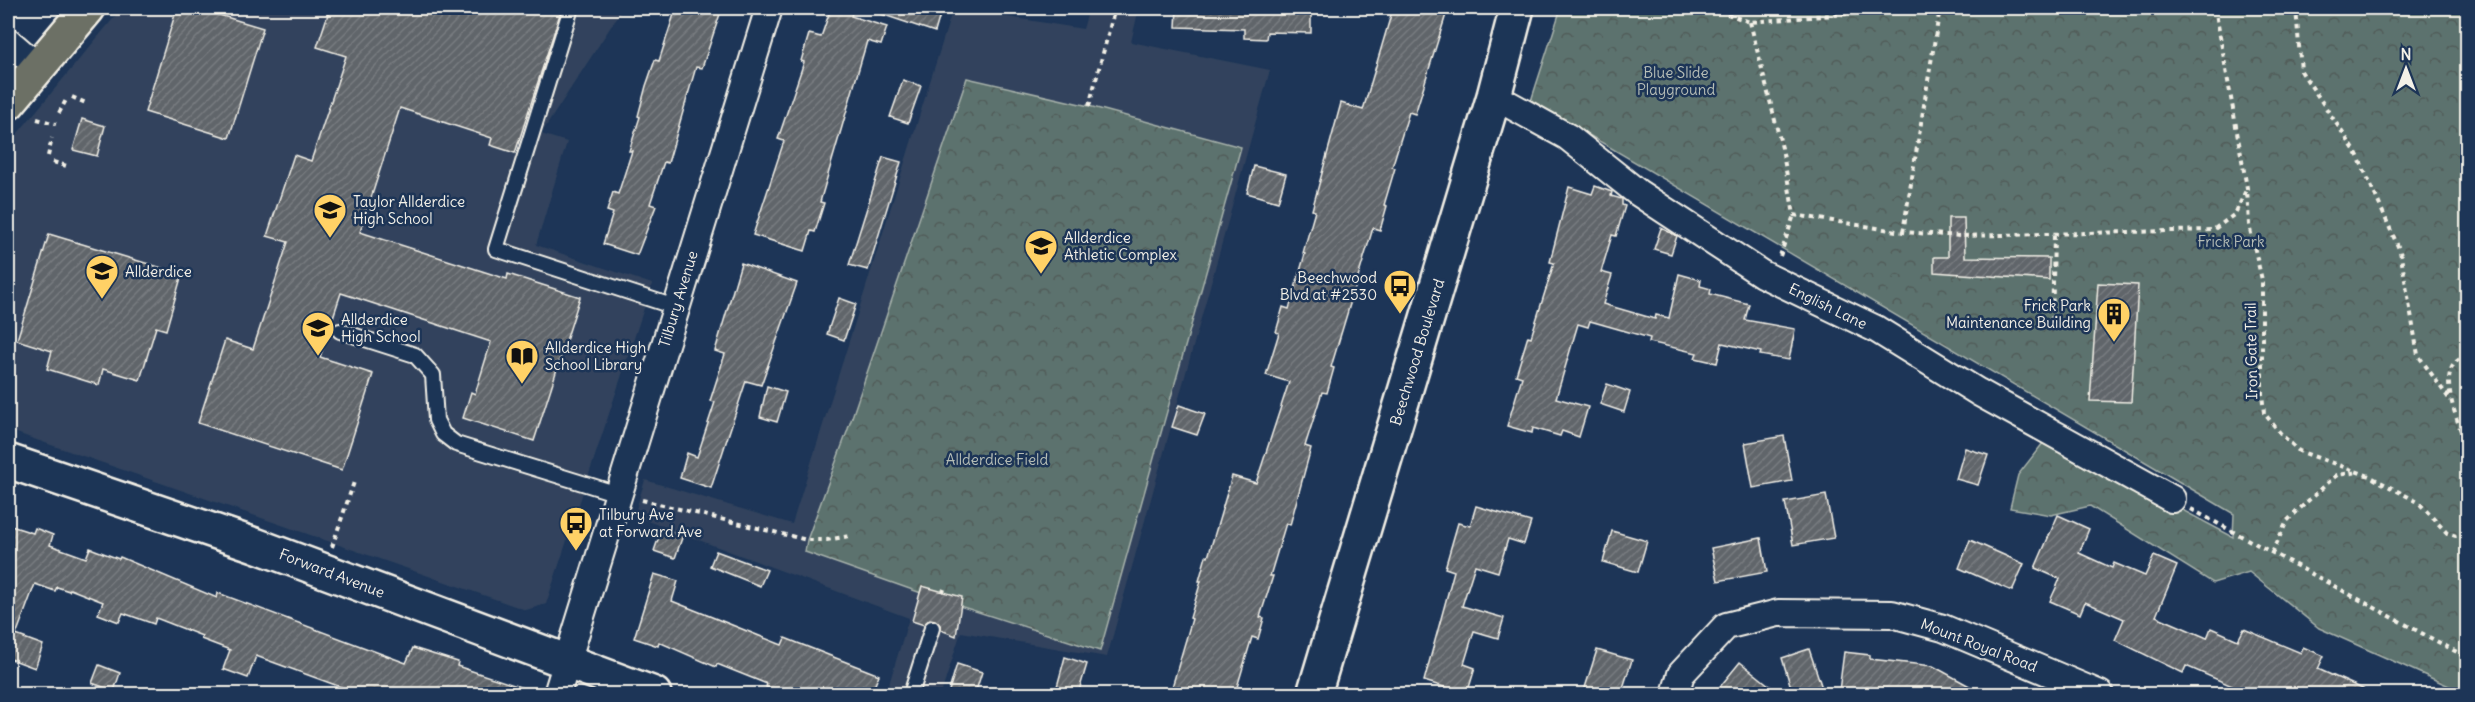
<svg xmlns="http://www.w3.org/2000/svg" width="2475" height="702" viewBox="0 0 2475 702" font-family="Delius,sans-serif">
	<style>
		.built { fill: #31435d }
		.forest { fill: url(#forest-crowns); stroke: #a8b2ab; stroke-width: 1.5 }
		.building { fill: url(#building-hatch); stroke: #f4f1e8; stroke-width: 1.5 }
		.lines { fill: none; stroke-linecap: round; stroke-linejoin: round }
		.service-casing { stroke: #f4f1e8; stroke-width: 18 }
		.minor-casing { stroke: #f4f1e8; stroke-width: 30 }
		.tertiary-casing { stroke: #f4f1e8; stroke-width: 38 }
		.secondary-casing { stroke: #f4f1e8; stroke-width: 38 }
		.primary-casing { stroke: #f4f1e8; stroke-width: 38 }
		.path { stroke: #f4f1e8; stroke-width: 4; stroke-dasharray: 4.5 4.5; stroke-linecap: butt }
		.service { stroke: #1d3557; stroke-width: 14 }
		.minor { stroke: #1d3557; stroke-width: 26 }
		.tertiary { stroke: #1d3557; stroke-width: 33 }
		.secondary { stroke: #1d3557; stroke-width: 33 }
		.primary { stroke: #6c7065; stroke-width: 33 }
		.labels { text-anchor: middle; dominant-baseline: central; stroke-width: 5; stroke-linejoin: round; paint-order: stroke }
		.park-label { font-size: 15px; fill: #b7beb7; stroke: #1d3557 }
		.poi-label { font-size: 15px; fill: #f4f1e8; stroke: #1d3557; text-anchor: start }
		.street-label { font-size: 15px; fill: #f4f1e8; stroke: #1d3557 }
	</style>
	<defs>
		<pattern id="forest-crowns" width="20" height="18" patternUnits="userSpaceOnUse" patternTransform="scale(1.5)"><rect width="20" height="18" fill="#5b726e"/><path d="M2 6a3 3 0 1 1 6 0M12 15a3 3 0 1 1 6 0" fill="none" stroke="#515b58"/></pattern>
		<pattern id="building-hatch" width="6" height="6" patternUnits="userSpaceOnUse" patternTransform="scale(1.5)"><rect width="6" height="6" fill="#61656b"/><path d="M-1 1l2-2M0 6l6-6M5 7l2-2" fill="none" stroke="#787c80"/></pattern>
	</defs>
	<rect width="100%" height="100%" fill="#1d3557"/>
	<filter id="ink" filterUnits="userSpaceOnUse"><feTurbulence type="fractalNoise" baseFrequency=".0167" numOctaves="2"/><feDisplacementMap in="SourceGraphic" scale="12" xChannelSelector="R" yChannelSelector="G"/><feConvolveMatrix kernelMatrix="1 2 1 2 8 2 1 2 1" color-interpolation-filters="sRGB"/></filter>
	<g filter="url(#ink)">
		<g class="built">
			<path d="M122 8H623L541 134 567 142 536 245 652 284 546 604 526 610 8 430V145Z"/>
			<path d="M953 8 1083 29 1089 8H1139L1131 42 1270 70 1107 657 961 632 941 694H886L909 618 634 516 645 480 792 524Z"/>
		</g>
		<g class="forest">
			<path d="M1561 8H2467V694L2319 628 2249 572 2213 583 2090 506 2051 515 2010 508 2018 475 2047 438 2233 537 2234 514 1531 101Z"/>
			<path d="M967 78 1089 106 1241 147 1100 651 941 600 805 552 807 540 847 432Z"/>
		</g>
		<g class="building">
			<path d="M177 8H196L263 28 229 138 145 112Z"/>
			<path d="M330 8H562L515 153 490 145 492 138 400 108 360 232 507 279 508 274 580 297 534 441 463 418 471 392 475 394 491 342 341 293 320 357 373 374 342 470 198 423 225 340 253 349 288 242 267 236 294 155 311 161 346 56 317 47Z"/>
			<path d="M676 8H722L702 68 696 67 668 163 664 162 650 204 656 206 637 255 603 244 613 213 607 211 613 192 618 194 632 151H629L640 117 638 116 646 86 655 60 659 61Z"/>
			<path d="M831 8H854L851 16 887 27 881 45 867 41 820 202 824 203 815 232 811 231 805 251 753 235 784 141 778 139 804 62 801 61 809 34 821 37Z"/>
			<path d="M872 8H942L935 32 872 11Z"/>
			<path d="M1177 8H1311V33L1267 32 1266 39 1244 38V29L1176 27Z"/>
			<path d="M1393 8H1448L1415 114 1409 112 1392 167 1395 168 1384 205 1387 206 1380 230 1373 228 1331 367 1334 368 1327 393 1322 392 1305 446 1311 448 1290 525 1286 523 1270 576H1273L1260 617 1264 618 1258 639 1252 637 1235 694H1170L1192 619 1190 618 1201 581H1199L1206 556 1208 557 1232 476 1256 483 1289 382 1266 375 1279 333 1276 332 1283 307 1289 309 1305 254 1303 253 1315 211 1312 210 1341 103 1363 110Z"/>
			<path d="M903 80 921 86 908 123 890 117Z"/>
			<path d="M82 119 105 126 97 156 73 150Z"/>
			<path d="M883 157 901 162 868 270 849 265Z"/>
			<path d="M1254 166 1286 174 1278 202 1247 193Z"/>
			<path d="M1595 186 1612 192 1611 196 1622 199V205L1625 206 1616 236 1612 235 1601 272 1612 275 1603 304 1655 319 1656 315 1669 318 1679 274 1701 280 1700 286 1711 289 1710 294 1749 304 1745 320 1795 329 1789 360 1760 355 1761 352 1722 343 1717 363 1695 358 1697 353 1649 342 1650 338 1590 321 1588 327 1578 324 1556 398 1588 407 1579 437 1562 431 1560 436 1533 428 1532 433 1507 426 1522 377 1516 375 1528 336 1531 337 1554 263 1550 262 1569 187 1592 194Z"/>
			<path d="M1948 218H1964L1965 257 2049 258V280L1934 272V257H1948Z"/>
			<path d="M1661 228 1677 236 1671 254 1654 249Z"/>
			<path d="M49 234 182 274 166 330 156 327 140 380 103 369 99 385 47 369 52 351 17 340Z"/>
			<path d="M741 263 797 283 761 385 746 381 711 488 680 478 687 453 697 457 715 402 710 401 725 354 715 351Z"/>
			<path d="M2098 283 2138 285 2131 402 2090 401Z"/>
			<path d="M839 298 856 304 844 340 827 334Z"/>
			<path d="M1607 384 1630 392 1624 412 1600 404Z"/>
			<path d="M767 386 786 392 777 422 760 417Z"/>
			<path d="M1179 405 1205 414 1197 435 1172 427Z"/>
			<path d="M1784 436 1792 481 1753 488 1745 443Z"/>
			<path d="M1965 448 1988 455 1978 485 1956 479Z"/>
			<path d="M1826 495 1834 538 1793 545 1785 502Z"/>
			<path d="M1476 506 1531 522 1524 544 1508 539 1498 572 1475 565 1462 606 1504 618 1498 638 1474 631 1464 664 1475 668 1467 694 1424 681 1454 571 1445 568 1458 523 1470 526Z"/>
			<path d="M2058 515 2089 529 2079 553 2112 568 2114 563 2145 576 2154 556 2177 566 2156 616 2207 638 2211 628 2238 640 2244 629 2301 653 2303 647 2324 656 2318 669 2374 694H2234L2237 688 2186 666 2183 673 2115 640 2124 619 2085 602 2080 614 2050 601 2060 579 2035 568Z"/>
			<path d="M8 525 33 533 35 528 53 535 50 545 86 558 90 548 119 559 120 557 217 598 218 593 406 663 413 648 458 662 457 666 532 691 531 694H360L256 656 248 678 223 669 230 650 201 639 202 636 156 618 154 624 123 613 119 622 98 614 103 602 70 589 69 591 57 587 55 591 35 584 16 635 43 645 35 668 8 658Z"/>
			<path d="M662 528 683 535 675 558 654 551Z"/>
			<path d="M1612 531 1647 541 1638 572 1603 562Z"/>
			<path d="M1761 538 1767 572 1718 581 1711 548Z"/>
			<path d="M1970 540 2024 564 2012 591 1959 568Z"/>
			<path d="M716 551 767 570 760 586 710 566Z"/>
			<path d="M654 574 678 581 672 601 782 645 785 638 879 675 871 694H786L766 687 767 684 717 664 716 667 659 642 658 646 634 638Z"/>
			<path d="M922 586 962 597 956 636 941 630V626L935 620 930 619 924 625 912 621Z"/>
			<path d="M1809 649 1824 694H1793L1782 658Z"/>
			<path d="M1597 650 1632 660 1621 694H1583Z"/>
			<path d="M1844 652 1870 655V659L1933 666 1984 694H1935L1867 687 1866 694 1839 691Z"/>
			<path d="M1065 657 1087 664 1078 694H1055Z"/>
			<path d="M1740 662 1780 694H1714Z"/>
			<path d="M957 664 982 672 975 694H948Z"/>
			<path d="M99 665 120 673 114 691 92 683Z"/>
		</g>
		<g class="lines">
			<g class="service-casing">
				<g id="service">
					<path d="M571 8 496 249 675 307"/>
					<path d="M340 331 415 355 433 375 436 420 443 434 456 444 618 494"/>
					<path d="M911 694 932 628"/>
				</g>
			</g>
			<g class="minor-casing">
				<g id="minor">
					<path d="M8 41 38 67"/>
					<path d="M1494 96 1568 137 1637 192 1762 274 1876 329 1978 392 2172 499"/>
					<path d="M557 694 769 8"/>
					<path d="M1675 694 1681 674 1726 626 1778 613 1892 614 1943 628 2100 694"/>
				</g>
			</g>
			<g class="tertiary-casing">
				<path id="tertiary" d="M1314 694 1494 96 1517 8"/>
			</g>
			<g class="secondary-casing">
				<path id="secondary" d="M8 461 255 545 654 694"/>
			</g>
			<g class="primary-casing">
				<path id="primary" d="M8 103 88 8"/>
			</g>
			<g class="path">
				<path d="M1710 8 1750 22 1919 8"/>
				<path d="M2215 8 2247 188 2249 225 2262 280V394L2264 413 2281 434 2299 451 2369 476 2418 502 2447 533 2456 536 2468 534"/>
				<path d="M2296 8 2301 71 2357 154 2400 251 2418 355 2450 400"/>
				<path d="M1750 22 1782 148 1794 215 1903 232 1960 236 2213 230 2235 214 2247 188"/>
				<path d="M72 97 88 104"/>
				<path d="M1089 106 1115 8"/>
				<path d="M59 113 66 100"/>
				<path d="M37 119 56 124"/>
				<path d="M48 156 52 138"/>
				<path d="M53 162 67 166"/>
				<path d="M1903 232 1940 8"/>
				<path d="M1780 256 1794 215"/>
				<path d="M2052 330 2054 235"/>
				<path d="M2468 356C2429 364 2461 426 2468 451"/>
				<path d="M642 500 807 540H827L849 536"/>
				<path d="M2191 509 2468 658"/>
				<path d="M332 547 354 482"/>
				<path d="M2272 553 2287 521 2313 496 2337 475 2359 472"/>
				<path d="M943 592 944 589"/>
			</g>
			<use href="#service" class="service"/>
			<use href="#minor" class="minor"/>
			<use href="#tertiary" class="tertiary"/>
			<use href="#secondary" class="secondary"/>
			<use href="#primary" class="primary"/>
		</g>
	</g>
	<defs>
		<g id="school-pin" transform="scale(1.725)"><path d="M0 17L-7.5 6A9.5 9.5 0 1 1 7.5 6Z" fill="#ffd166" stroke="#1d3557"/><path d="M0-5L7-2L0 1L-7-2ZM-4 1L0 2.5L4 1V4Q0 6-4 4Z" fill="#111"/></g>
		<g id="bus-pin" transform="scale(1.725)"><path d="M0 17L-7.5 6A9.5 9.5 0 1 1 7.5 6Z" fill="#ffd166" stroke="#1d3557"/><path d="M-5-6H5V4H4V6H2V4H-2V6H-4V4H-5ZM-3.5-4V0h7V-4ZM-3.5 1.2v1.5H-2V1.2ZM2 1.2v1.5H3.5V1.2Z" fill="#111"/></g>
		<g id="building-pin" transform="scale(1.725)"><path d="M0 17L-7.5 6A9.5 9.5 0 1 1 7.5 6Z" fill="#ffd166" stroke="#1d3557"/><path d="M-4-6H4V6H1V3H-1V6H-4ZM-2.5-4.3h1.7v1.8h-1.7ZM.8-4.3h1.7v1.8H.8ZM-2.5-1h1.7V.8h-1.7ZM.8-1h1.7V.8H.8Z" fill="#111"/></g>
		<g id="library-pin" transform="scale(1.725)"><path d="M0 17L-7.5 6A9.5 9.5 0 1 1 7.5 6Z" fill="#ffd166" stroke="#1d3557"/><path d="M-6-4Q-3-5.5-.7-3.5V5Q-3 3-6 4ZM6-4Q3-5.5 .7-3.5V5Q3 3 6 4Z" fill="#111"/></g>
	</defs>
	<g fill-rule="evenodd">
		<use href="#school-pin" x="330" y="210"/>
		<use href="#school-pin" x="1041" y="246"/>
		<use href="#school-pin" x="102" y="271"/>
		<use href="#bus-pin" x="1400" y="286"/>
		<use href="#building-pin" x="2114" y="314"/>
		<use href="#school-pin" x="318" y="328"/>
		<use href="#library-pin" x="522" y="356"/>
		<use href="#bus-pin" x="576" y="523"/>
	</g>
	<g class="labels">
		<g class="park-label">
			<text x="1676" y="72">Blue Slide<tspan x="1676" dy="17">Playground</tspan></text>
			<text x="2231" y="241">Frick Park</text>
			<text x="997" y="459">Allderdice Field</text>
		</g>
		<g class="poi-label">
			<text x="353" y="201">Taylor Allderdice<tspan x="353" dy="17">High School</tspan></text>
			<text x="1064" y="237">Allderdice<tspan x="1064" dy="17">Athletic Complex</tspan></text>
			<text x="125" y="271">Allderdice</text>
			<text x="1377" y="277" text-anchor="end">Beechwood<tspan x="1377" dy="17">Blvd at #2530</tspan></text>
			<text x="2091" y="305" text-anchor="end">Frick Park<tspan x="2091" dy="17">Maintenance Building</tspan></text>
			<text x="341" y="319">Allderdice<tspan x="341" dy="17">High School</tspan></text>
			<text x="545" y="347">Allderdice High<tspan x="545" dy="17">School Library</tspan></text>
			<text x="599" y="514">Tilbury Ave<tspan x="599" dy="17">at Forward Ave</tspan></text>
		</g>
		<g class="street-label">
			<text transform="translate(678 299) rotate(-73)">Tilbury Avenue</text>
			<text transform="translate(1828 306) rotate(26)">English Lane</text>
			<text transform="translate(2251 351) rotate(-91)">Iron Gate Trail</text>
			<text transform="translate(1417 352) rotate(-73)">Beechwood Boulevard</text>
			<text transform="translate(332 573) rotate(21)">Forward Avenue</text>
			<text transform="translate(1979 645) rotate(21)">Mount Royal Road</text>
		</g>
	</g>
	<rect width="2475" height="702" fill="none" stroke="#1d3557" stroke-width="30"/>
	<rect x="15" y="15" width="2445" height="672" fill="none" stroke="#f4f1e8" stroke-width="2" filter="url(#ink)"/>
	<g transform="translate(2406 69)" stroke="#1d3557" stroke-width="4.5" paint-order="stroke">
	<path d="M0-4.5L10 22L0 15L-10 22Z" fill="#f4f1e8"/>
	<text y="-9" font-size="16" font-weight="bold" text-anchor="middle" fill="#f4f1e8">N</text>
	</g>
</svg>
